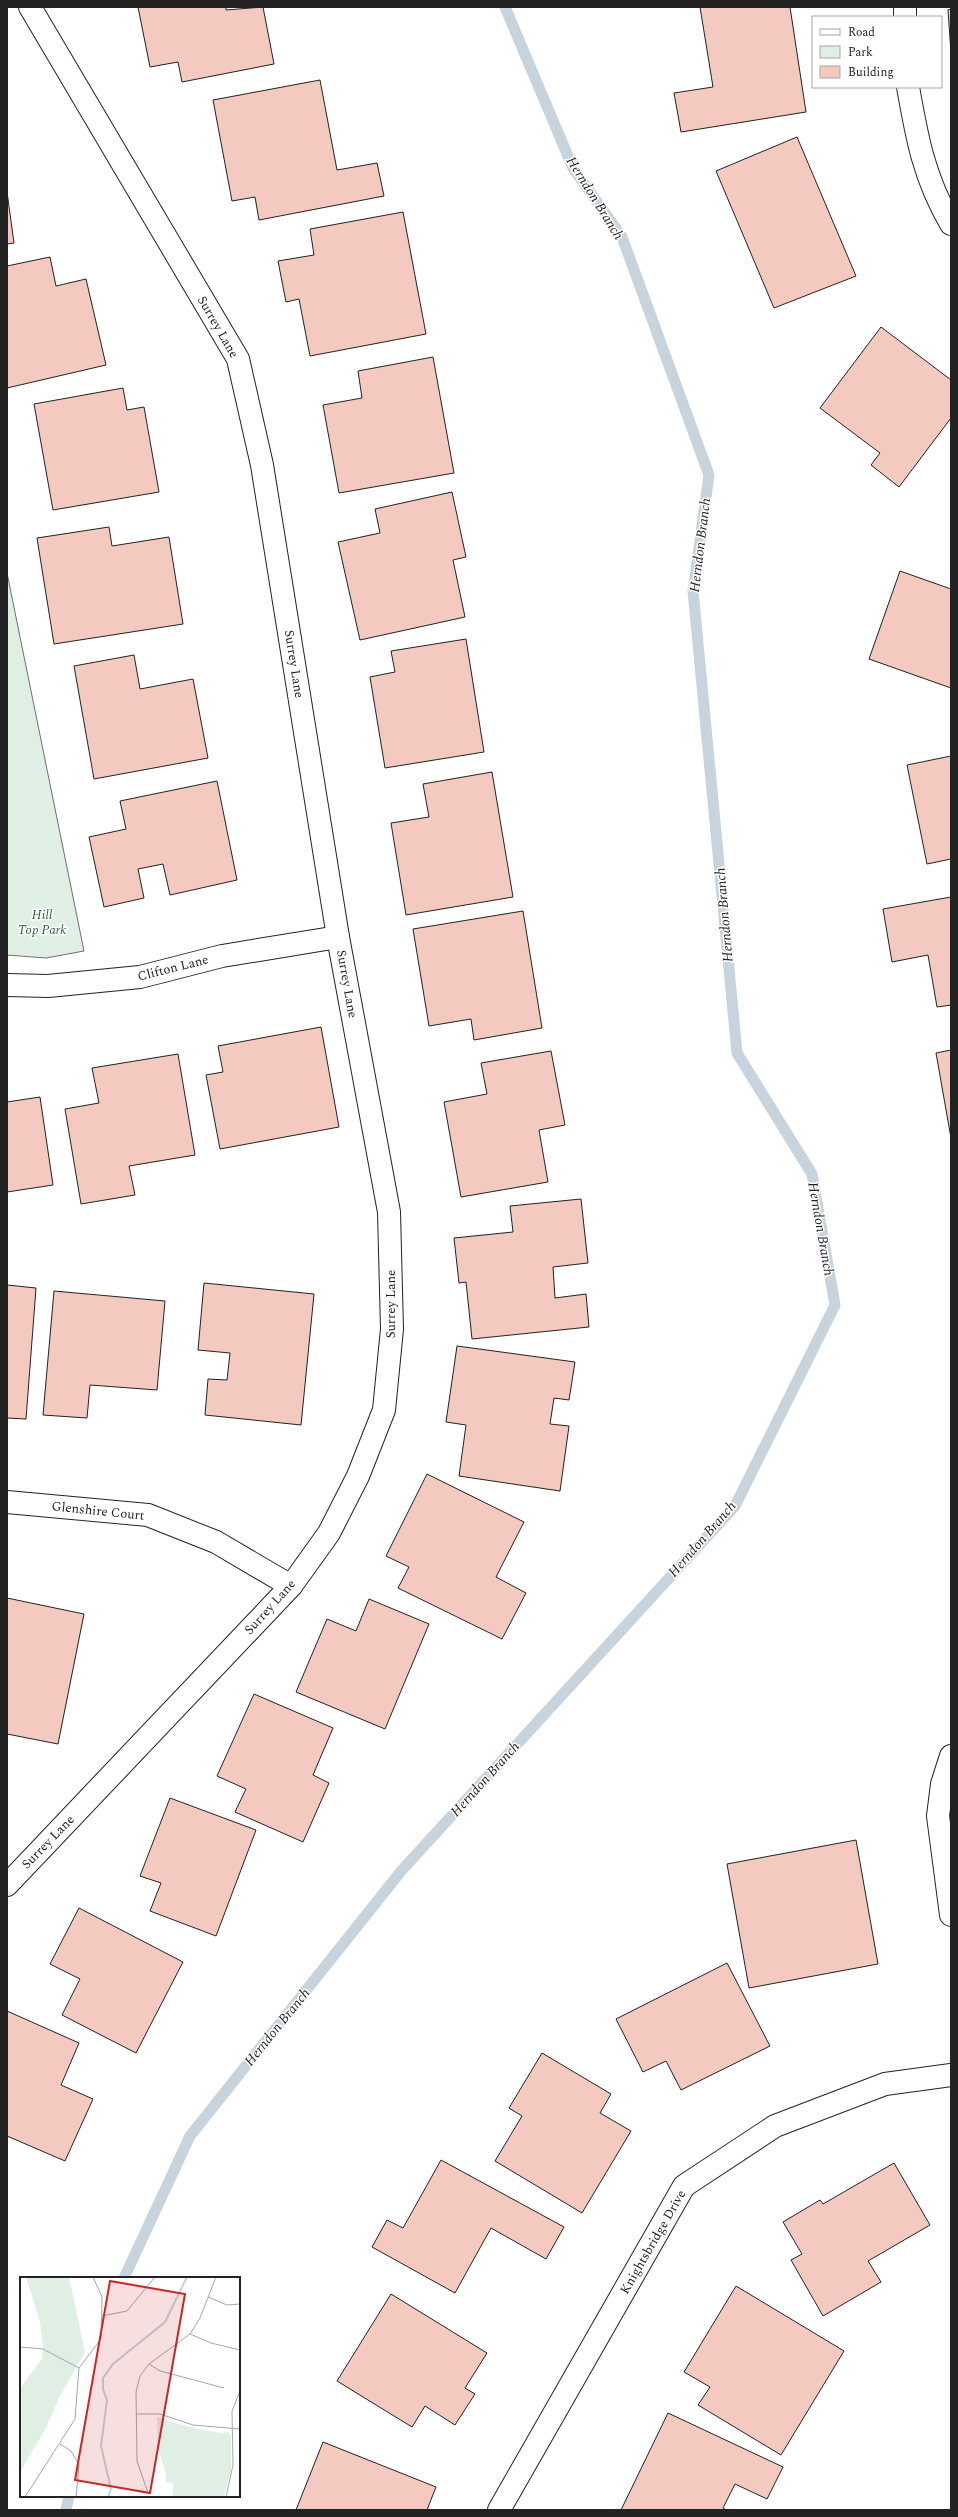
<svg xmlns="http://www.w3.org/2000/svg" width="958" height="2517" viewBox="0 0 958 2517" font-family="Spectral,serif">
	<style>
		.green { fill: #e0efe3; stroke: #6f6f6f }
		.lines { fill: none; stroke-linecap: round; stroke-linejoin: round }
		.stream { stroke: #c7d3dd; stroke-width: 11 }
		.building { fill: #f3c9c0; stroke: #222 }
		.street-casing { stroke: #222; stroke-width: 24 }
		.street { stroke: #fff; stroke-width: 22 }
		.labels { text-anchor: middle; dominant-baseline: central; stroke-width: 3; stroke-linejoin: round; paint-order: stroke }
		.street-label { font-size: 13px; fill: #222; stroke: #fff }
		.park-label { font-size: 13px; font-style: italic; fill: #2f5e38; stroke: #fff }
		.water-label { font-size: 14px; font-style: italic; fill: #222; stroke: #fff }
		.inset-river { fill: none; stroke: #c7d3dd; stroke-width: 2 }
		.inset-road { fill: none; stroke: #a7a7a7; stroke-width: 1 }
		.view { fill: #c62828; fill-opacity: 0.15; stroke: #c62828; stroke-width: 2 }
		.inset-edge { fill: none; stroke: #222; stroke-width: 2 }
	</style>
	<rect width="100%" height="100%" fill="#fff"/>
	<path class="green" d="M7 573 84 951 46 958 7 955Z"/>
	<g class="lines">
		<g class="stream">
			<path d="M124 2278 190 2136 402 1870 735 1506 835 1305 812 1174 737 1053 693 591 709 475 622 237 573 168 505 7"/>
			<path d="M66 2510 69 2496"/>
		</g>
	</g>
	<g class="building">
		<path d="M138 7H226V10L263 7 274 64 182 82 178 62 150 67Z"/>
		<path d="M700 7H790L806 112 681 132 674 93 713 87Z"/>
		<path d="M951 9V53L948 10Z"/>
		<path d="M320 80 337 170 377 163 384 196 259 220 255 197 232 201 213 100Z"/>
		<path d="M797 137 856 276 774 308 716 171Z"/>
		<path d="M7 192 14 243 7 244Z"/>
		<path d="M403 212 426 334 310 356 299 299 286 302 278 261 314 255 310 229Z"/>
		<path d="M50 257 56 286 86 279 106 365 7 388V266Z"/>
		<path d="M881 327 951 380V418L899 487 871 465 880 453 820 408Z"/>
		<path d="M433 357 454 473 339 493 323 405 362 398 358 371Z"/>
		<path d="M123 388 127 410 144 407 159 492 53 510 34 404Z"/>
		<path d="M452 492 466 557 453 560 465 617 360 640 338 542 380 533 375 509Z"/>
		<path d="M109 527 112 546 169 537 183 624 54 644 37 538Z"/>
		<path d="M900 571 951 589V688L869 659Z"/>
		<path d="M466 639 484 752 385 768 370 677 395 672 391 651Z"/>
		<path d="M134 655 140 689 193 679 208 758 94 779 74 666Z"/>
		<path d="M951 756V859L927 864 907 765Z"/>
		<path d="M492 772 513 897 406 915 391 823 429 817 423 784Z"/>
		<path d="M217 781 237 880 170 895 163 864 138 869 144 898 104 907 89 837 126 829 120 801Z"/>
		<path d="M951 897V1005L937 1007 928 955 892 962 883 909Z"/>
		<path d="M523 911 542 1028 474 1040 471 1019 429 1026 413 929Z"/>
		<path d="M321 1027 339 1127 220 1149 206 1075 223 1072 218 1046Z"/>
		<path d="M951 1050V1138L936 1053Z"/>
		<path d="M551 1051 565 1125 539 1130 548 1182 461 1197 444 1102 487 1094 481 1063Z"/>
		<path d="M178 1054 195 1155 129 1166 135 1195 81 1204 65 1109 99 1103 92 1068Z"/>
		<path d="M40 1097 53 1185 7 1192V1102Z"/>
		<path d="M581 1199 588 1263 553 1267 555 1298 586 1294 589 1327 472 1339 466 1282 459 1283 454 1238 513 1232 510 1206Z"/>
		<path d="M204 1283 314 1294 301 1425 205 1415 208 1379 227 1380 230 1353 198 1350Z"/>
		<path d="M7 1285 36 1288 26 1419 7 1418Z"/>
		<path d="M54 1291 165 1301 157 1390 90 1385 87 1418 43 1415Z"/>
		<path d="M457 1346 575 1362 569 1400 554 1398 550 1424 569 1426 560 1491 459 1476 466 1425 446 1422Z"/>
		<path d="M427 1474 524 1522 496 1577 526 1593 502 1639 398 1588 409 1567 386 1556Z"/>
		<path d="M7 1598 84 1614 58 1744 7 1734Z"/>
		<path d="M369 1599 429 1624 385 1729 296 1692 327 1619 356 1631Z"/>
		<path d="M254 1694 333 1728 313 1775 329 1783 303 1842 235 1812 246 1789 217 1776Z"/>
		<path d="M170 1798 256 1830 216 1936 150 1911 161 1883 140 1876Z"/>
		<path d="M856 1840 878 1964 749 1988 727 1864Z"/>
		<path d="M79 1908 183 1962 136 2053 62 2015 80 1979 50 1964Z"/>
		<path d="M727 1963 770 2046 681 2090 666 2061 643 2072 616 2019Z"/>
		<path d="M7 2011 79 2043 61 2085 93 2099 65 2161 7 2136Z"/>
		<path d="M542 2053 611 2094 600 2113 631 2131 582 2213 495 2161 522 2116 509 2108Z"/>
		<path d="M441 2160 564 2227 546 2259 491 2228 455 2293 372 2247 387 2220 403 2228Z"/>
		<path d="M894 2163 930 2225 868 2261 881 2282 823 2316 791 2260 802 2254 783 2222 820 2200 823 2204Z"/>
		<path d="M736 2286 844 2351 781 2455 698 2405 710 2387 684 2372Z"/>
		<path d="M391 2294 487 2353 465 2388 475 2394 455 2425 425 2406 412 2427 337 2381Z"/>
		<path d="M668 2413 783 2467 767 2499 735 2484 723 2508 726 2510H621Z"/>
		<path d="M323 2442 436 2487 427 2510H296Z"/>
	</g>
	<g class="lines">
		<g class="street-casing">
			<g id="street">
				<path d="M905 17V7"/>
				<path d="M908 87C917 138 924 178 951 224"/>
				<path d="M7 985 48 986 140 977 222 956 338 937"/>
				<path d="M7 1502 148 1515 216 1542 291 1586"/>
				<path d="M951 1756 942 1784 938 1816 951 1915"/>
				<path d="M7 1885 291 1586 329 1533 358 1476 384 1410 392 1329 389 1212 338 937 262 465 238 359 30 7"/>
				<path d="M499 2510 684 2186 775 2126 885 2084 951 2075"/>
			</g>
		</g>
		<use href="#street" class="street"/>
	</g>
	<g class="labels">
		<g class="street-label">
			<text transform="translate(218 327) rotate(60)">Surrey Lane</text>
			<text transform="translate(294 664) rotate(81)">Surrey Lane</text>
			<text transform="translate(173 968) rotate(-14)">Clifton Lane</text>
			<text transform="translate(347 984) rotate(80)">Surrey Lane</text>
			<text transform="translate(391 1304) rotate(-90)">Surrey Lane</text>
			<text transform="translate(98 1511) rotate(6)">Glenshire Court</text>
			<text transform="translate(270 1607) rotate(-48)">Surrey Lane</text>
			<text transform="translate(48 1842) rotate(-46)">Surrey Lane</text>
			<text transform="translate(653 2242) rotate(-60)">Knightsbridge Drive</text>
		</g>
		<g class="park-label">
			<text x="42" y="915">Hill<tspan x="42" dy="15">Top Park</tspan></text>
		</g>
		<g class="water-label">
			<text transform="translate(595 198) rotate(58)">Herndon Branch</text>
			<text transform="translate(700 545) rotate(-83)">Herndon Branch</text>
			<text transform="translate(724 915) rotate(-95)">Herndon Branch</text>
			<text transform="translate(821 1229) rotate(80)">Herndon Branch</text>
			<text transform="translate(702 1539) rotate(-49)">Herndon Branch</text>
			<text transform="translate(485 1779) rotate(-48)">Herndon Branch</text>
			<text transform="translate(277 2027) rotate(-51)">Herndon Branch</text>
		</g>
	</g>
	<g transform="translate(20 2277)">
		<rect width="220" height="220" fill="#fff"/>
		<path d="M6 0H49L65 75 40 119 25 153 0 195V111L22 82 23 69 20 45ZM137 140 169 150 201 156 209 155 211 159V193L204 220H153V206L146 205V196L138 172Z" fill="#e0efe3"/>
		<path class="inset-river" d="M88 220 91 212 81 169 87 123 83 112V101L93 87 145 45 167 0"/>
		<path class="inset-road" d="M188 20 207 28 220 27M82 39 107 34 135 0M0 46V74M170 57 191 66 220 73M1 70 23 72 59 91M129 87 140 94 204 111M117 137H140L173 148 220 152M40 167 51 174 59 188 56 220M128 216 117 184 116 115 120 99 129 87 170 57 180 41 196 0M5 220 55 142 59 91 81 62 82 20 73 0M206 220 213 188 212 134 220 114"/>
		<path class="view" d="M90 4 165 17 130 216 55 203Z"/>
		<rect width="220" height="220" class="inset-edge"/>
	</g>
	<rect width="958" height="2517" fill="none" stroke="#222222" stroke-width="16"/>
	<rect x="812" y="16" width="130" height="72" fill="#ffffff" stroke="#a7a7a7"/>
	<rect x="820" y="29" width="20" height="6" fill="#ffffff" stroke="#a7a7a7"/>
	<text x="848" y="36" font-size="12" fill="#222222">Road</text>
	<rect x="820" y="46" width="20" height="12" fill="#e0efe3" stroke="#a7a7a7"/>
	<text x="848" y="56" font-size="12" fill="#222222">Park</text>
	<rect x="820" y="66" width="20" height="12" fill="#f3c9c0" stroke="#a7a7a7"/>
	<text x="848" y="76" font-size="12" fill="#222222">Building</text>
</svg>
